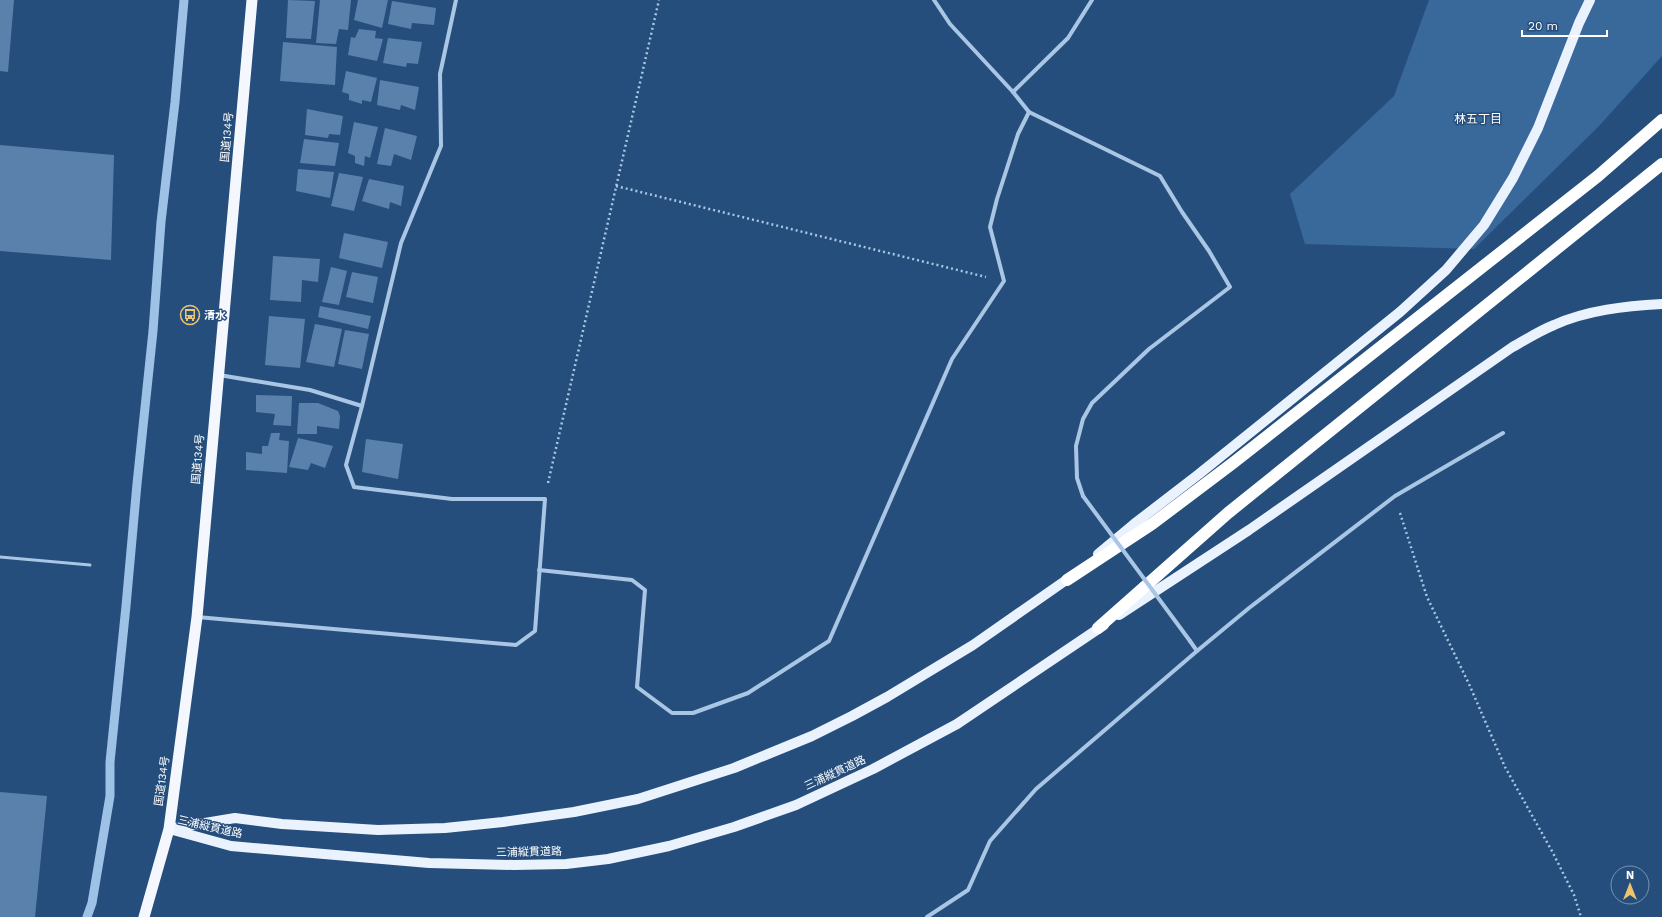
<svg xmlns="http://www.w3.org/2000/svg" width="1662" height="917" viewBox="0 0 1662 917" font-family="'Work Sans','Noto Sans JP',sans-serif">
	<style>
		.green { fill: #39689a }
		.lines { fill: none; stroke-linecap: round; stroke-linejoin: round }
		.stream { stroke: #9ec2e5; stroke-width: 9 }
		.building { fill: #5a81ab }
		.path { stroke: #aac6e5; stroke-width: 2.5; stroke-dasharray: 2 3; stroke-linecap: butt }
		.service { stroke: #aac6e5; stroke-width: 3 }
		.minor { stroke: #aac6e5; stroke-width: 4 }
		.primary { stroke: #eaf2fd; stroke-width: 10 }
		.trunk { stroke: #f4f8fe; stroke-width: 11 }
		.motorway { stroke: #fff; stroke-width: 12 }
		.minor-bridge { stroke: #aac6e5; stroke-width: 4 }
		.labels { text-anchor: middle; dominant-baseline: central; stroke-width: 3; stroke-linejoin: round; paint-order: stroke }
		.street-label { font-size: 11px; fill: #fff; stroke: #254e7c }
		.poi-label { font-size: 11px; font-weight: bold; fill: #fff; stroke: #254e7c; text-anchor: start }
		.neighbourhood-label { font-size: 12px; fill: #fff; stroke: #254e7c }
	</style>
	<rect width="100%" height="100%" fill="#254e7c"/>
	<path class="green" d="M1429 0H1662V56L1599 126 1474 249 1305 244 1290 194 1394 96Z"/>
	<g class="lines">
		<path class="stream" d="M87 917 92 903 110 796V762L126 606 137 484 153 331 161 222 175 102 184 0"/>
	</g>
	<g class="building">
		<path d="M0 0H14L8 72 0 71Z"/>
		<path d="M288 0 315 1 311 39 286 38Z"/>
		<path d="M320 0H351L348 30 339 29 336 44 316 43Z"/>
		<path d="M358 0H388L382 28 354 20Z"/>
		<path d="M392 1 436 8 434 25 412 23 411 29 388 24Z"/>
		<path d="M359 29 376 31 375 38 383 39 377 61 348 55 351 37 355 38Z"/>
		<path d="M388 38 422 42 418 64 407 63 406 67 383 63Z"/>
		<path d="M283 42 337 47 335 85 280 81Z"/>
		<path d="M346 71 377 78 371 102 362 100V104L349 100V94L342 92Z"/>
		<path d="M380 80 419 87 415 110 401 105 400 110 377 105Z"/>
		<path d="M307 109 343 116 340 135 329 134 328 138 305 135Z"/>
		<path d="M354 122 378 127 370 158 365 156 364 166 355 163V156L348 153Z"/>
		<path d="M385 128 417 136 411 160 394 154 391 166 377 164Z"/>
		<path d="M304 139 339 143 335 166 300 163Z"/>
		<path d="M0 145 114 155 111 260 0 251Z"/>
		<path d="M298 169 334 172 330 198 296 191Z"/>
		<path d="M339 173 363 177 354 211 331 206Z"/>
		<path d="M369 179 404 186 401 206 390 202 389 209 362 201Z"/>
		<path d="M344 233 388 242 382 268 339 258Z"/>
		<path d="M273 256 320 259 318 282 302 280 301 302 270 300Z"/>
		<path d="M331 267 347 271 339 305 322 302Z"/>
		<path d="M352 272 378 277 373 303 346 297Z"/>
		<path d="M320 306 371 316 368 329 318 317Z"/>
		<path d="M269 316 305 319 300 368 265 365Z"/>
		<path d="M315 324 342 329 334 367 306 362Z"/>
		<path d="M345 330 369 334 362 369 338 364Z"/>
		<path d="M256 395 292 396 291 426 273 425 275 414 256 412Z"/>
		<path d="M299 403H318L338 411 340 416 339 429 317 426V434H297Z"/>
		<path d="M271 433H280L279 440 289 441 287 473 246 470V452L262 454V446H268Z"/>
		<path d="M298 438 333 446 325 468 311 463 308 470 289 467Z"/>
		<path d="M366 439 403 444 398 479 362 472Z"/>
		<path d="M0 792 47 796 35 917H0Z"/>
	</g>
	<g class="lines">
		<g class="path">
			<path d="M616 186 986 277"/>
			<path d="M548 483 659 0"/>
			<path d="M1400 513 1427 597 1469 684 1505 767 1553 853 1574 895 1581 917"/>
		</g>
		<path class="service" d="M0 557 90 565"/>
		<g class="minor">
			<path d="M934 0 950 24 1013 92 1029 112 1160 176 1182 212 1209 251 1230 287 1149 349 1092 403 1083 419 1076 446 1077 478 1083 496"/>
			<path d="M1013 92 1068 38 1092 0"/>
			<path d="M219 375 310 390 362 406"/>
			<path d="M539 570 632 580 645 590 637 687 672 713H693L748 693 829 641 952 359 1004 281 990 227 997 199 1018 134 1029 112"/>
			<path d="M197 617 516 645 535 631 545 499H452L354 487 346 465 362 406 401 243 441 146 440 74 456 0"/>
			<path d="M1190 641 1197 651"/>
			<path d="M927 917 968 890 990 841 1036 789 1197 651 1249 608 1395 496 1503 433"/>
		</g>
		<g class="primary">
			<path d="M1098 554 1134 524 1199 474 1400 312 1446 270 1484 225 1513 178 1538 128 1579 23 1590 0"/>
			<path d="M1119 615 1249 530 1511 348C1525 340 1539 331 1554 325 1587 310 1626 306 1662 304"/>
			<path d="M169 829 235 818 282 824 378 830 445 828 503 822 574 812 638 799 734 768 812 736 852 716 887 697 973 645 1072 576"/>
			<path d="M173 830 231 846 429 863 514 865 566 864 608 859 669 846 734 827 796 805 873 769 957 724 1104 625"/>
		</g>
		<path class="trunk" d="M144 917 169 829 197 617 252 0"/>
		<g class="motorway">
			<path d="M1067 580 1152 524 1233 463 1598 176 1662 120"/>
			<path d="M1098 628 1228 513 1662 164"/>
		</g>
		<path class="minor-bridge" d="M1083 496 1190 641"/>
	</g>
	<defs>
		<g id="bus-ring" transform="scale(1)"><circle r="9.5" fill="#254e7c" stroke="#eec56f" stroke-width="1.5"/><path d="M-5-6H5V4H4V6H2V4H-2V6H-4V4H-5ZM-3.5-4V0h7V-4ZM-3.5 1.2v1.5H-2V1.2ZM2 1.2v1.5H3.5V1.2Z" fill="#eec56f"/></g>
	</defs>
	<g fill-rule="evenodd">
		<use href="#bus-ring" x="190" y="315"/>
	</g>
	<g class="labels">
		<g class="street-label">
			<text transform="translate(227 137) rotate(-85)">国道134号</text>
			<text transform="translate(198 459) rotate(-85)">国道134号</text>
			<text transform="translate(835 773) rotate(-25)">三浦縦貫道路</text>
			<text transform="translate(162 781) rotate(-82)">国道134号</text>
			<text transform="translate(210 827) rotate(13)">三浦縦貫道路</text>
			<text transform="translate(529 852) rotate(-1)">三浦縦貫道路</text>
		</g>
		<g class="poi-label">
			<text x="204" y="315">清水</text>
		</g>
		<g class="neighbourhood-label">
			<text x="1478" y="119">林五丁目</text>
		</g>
	</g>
	<g transform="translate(1630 885)"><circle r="19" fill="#254e7c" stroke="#7c95b0"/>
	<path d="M0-3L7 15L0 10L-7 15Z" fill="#eec56f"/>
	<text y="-6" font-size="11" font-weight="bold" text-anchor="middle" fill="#ffffff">N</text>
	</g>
	<path d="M1522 30v6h85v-6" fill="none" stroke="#ffffff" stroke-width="2"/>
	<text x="1528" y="30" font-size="12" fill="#ffffff" stroke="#254e7c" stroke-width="3" paint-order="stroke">20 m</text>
</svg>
